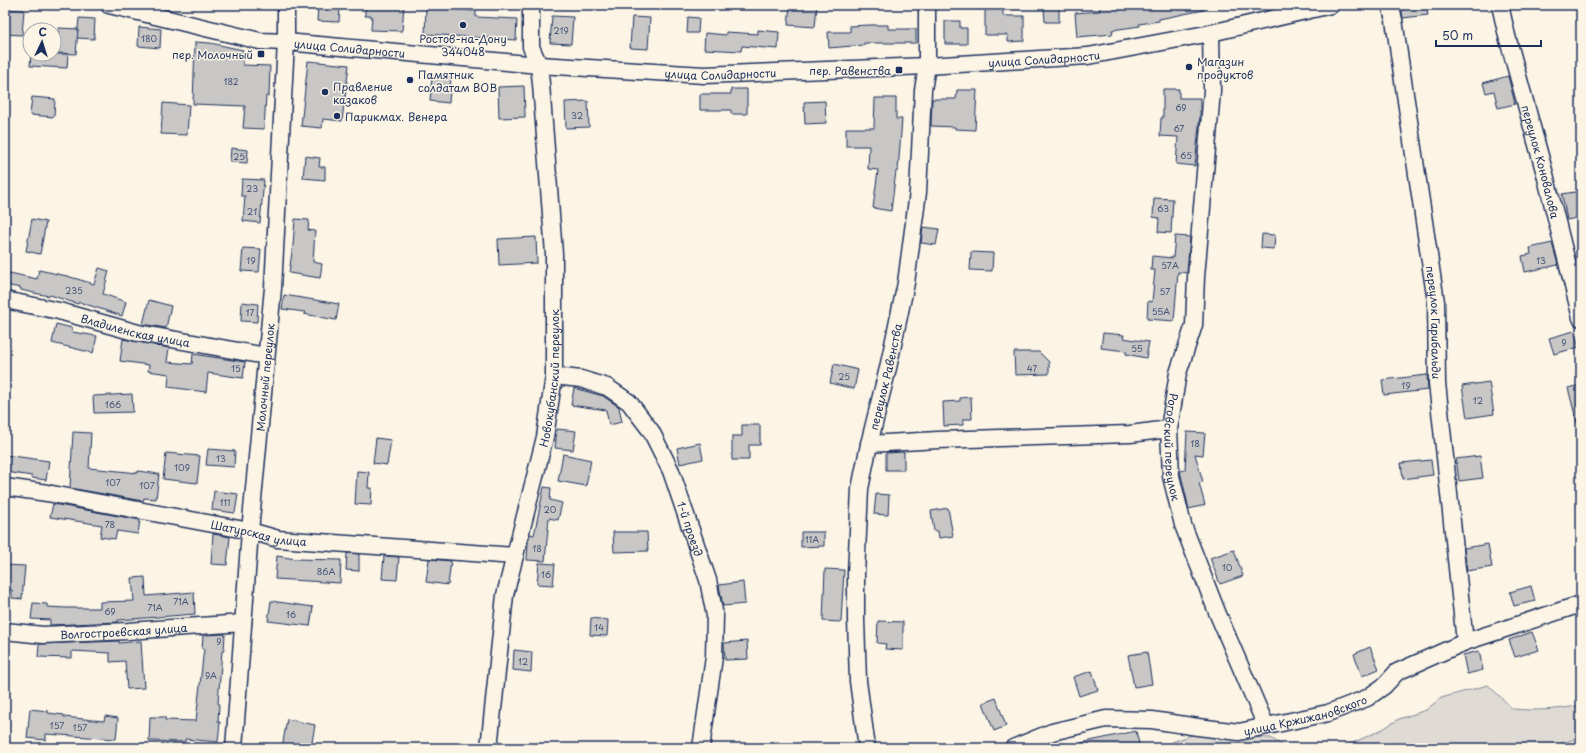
<svg xmlns="http://www.w3.org/2000/svg" width="1586" height="753" viewBox="0 0 1586 753" font-family="'Playpen Sans',sans-serif">
	<style>
		.green { fill: #dfdbd4; stroke: #7d8599 }
		.building { fill: #c8c7c6; stroke: #1b2f5e }
		.lines { fill: none; stroke-linecap: round; stroke-linejoin: round }
		.minor-casing { stroke: #1b2f5e; stroke-width: 19 }
		.minor { stroke: #fcf5e5; stroke-width: 16 }
		.poi-dot { fill: #1b2f5e; stroke: #fcf5e5; stroke-width: 1.5 }
		.labels { text-anchor: middle; dominant-baseline: central; stroke-width: 3; stroke-linejoin: round; paint-order: stroke }
		.number-label { font-size: 9px; fill: #465578 }
		.poi-label { font-size: 11px; fill: #1b2f5e; stroke: #fcf5e5; text-anchor: start }
		.street-label { font-size: 11px; fill: #1b2f5e; stroke: #fcf5e5 }
	</style>
	<rect width="100%" height="100%" fill="#fcf5e5"/>
	<filter id="ink" filterUnits="userSpaceOnUse"><feTurbulence type="fractalNoise" baseFrequency=".025" numOctaves="2"/><feDisplacementMap in="SourceGraphic" scale="8" xChannelSelector="R" yChannelSelector="G"/><feConvolveMatrix kernelMatrix="1 2 1 2 8 2 1 2 1" color-interpolation-filters="sRGB"/></filter>
	<g filter="url(#ink)">
		<g class="green">
			<path d="M1488 685 1513 709C1536 711 1558 710 1581 705V737L1547 748H1342L1383 729 1399 719 1426 710 1441 698Z"/>
			<path d="M1192 735 1271 738 1286 748H1168L1172 742Z"/>
		</g>
		<g class="building">
			<path d="M318 5H340L339 22 317 21Z"/>
			<path d="M365 5H404L402 31 371 30 372 16H365Z"/>
			<path d="M790 5H817L815 27 788 25Z"/>
			<path d="M985 5H1003V16H1024V41L1008 42V35H985Z"/>
			<path d="M1099 5H1203L1204 10 1159 19V21L1139 24 1140 26 1112 30 1113 34 1077 37 1075 13 1100 11Z"/>
			<path d="M1401 5H1426L1428 15 1403 18Z"/>
			<path d="M426 7 476 11V17L517 19 516 40 425 34Z"/>
			<path d="M1044 7H1059V22H1045Z"/>
			<path d="M5 9 24 10 22 35 5 34Z"/>
			<path d="M552 16 573 17 571 44 550 43Z"/>
			<path d="M632 17 650 18 648 49 630 48Z"/>
			<path d="M688 17 699 18 698 33H687Z"/>
			<path d="M79 18 95 19 94 39 77 38Z"/>
			<path d="M945 21H960V28H967V44H945Z"/>
			<path d="M869 25H888V29H916V43H864V45L829 48 828 32H850V26Z"/>
			<path d="M139 27 161 29 160 48 138 46Z"/>
			<path d="M59 28 78 29 76 54 57 53Z"/>
			<path d="M758 30 779 32 778 49 742 46 741 51 704 49 705 33 726 35V32L758 34Z"/>
			<path d="M195 42 210 43 243 50V65L270 66 269 96H266L264 129 243 128 245 106 193 104Z"/>
			<path d="M31 54H68L67 68 30 66Z"/>
			<path d="M308 61 349 65 342 121 323 119 322 128 301 126Z"/>
			<path d="M432 76 451 77 449 103 430 101Z"/>
			<path d="M1508 76 1515 104 1498 108 1494 91 1486 93 1483 83Z"/>
			<path d="M524 86 525 117 499 118 498 87Z"/>
			<path d="M731 89H747V114H731V110H700V94H731Z"/>
			<path d="M1163 89H1179V98H1200V116L1195 166 1176 164 1178 137 1160 136 1161 118H1163Z"/>
			<path d="M957 90H977L975 130 955 129V127L931 126 932 99H956Z"/>
			<path d="M32 97 55 99 54 117 30 115Z"/>
			<path d="M875 98H896V119H902L898 171H896L891 211 873 208 878 170 868 169 869 146H846V128H874Z"/>
			<path d="M588 101 589 127 566 128 565 102Z"/>
			<path d="M825 101 826 123 805 124 804 102Z"/>
			<path d="M163 103 189 105 187 135 161 134Z"/>
			<path d="M231 148 248 150 247 163 230 162Z"/>
			<path d="M305 156 320 158 319 167H325V180L303 178Z"/>
			<path d="M242 179 264 180 260 223 243 221 245 196H241Z"/>
			<path d="M1581 191V217L1567 220 1562 194Z"/>
			<path d="M1154 198 1173 199 1171 233 1158 232 1159 218 1153 217Z"/>
			<path d="M32 219 46 222 40 254 26 251Z"/>
			<path d="M295 219 309 220 308 230 315 231 313 262 322 264 320 278 289 273 293 245Z"/>
			<path d="M923 227 939 229 936 245 921 243Z"/>
			<path d="M1262 234 1275 235 1274 249 1261 248Z"/>
			<path d="M1175 236 1190 237 1187 273 1178 272 1174 321 1147 319 1148 301 1152 302 1155 270H1151L1152 256 1173 258Z"/>
			<path d="M536 237 537 263 499 265 498 239Z"/>
			<path d="M1552 243 1558 265 1525 272 1522 256 1531 254 1530 248Z"/>
			<path d="M243 248 261 249 259 272 241 271Z"/>
			<path d="M971 252 993 253 992 271 970 270Z"/>
			<path d="M99 268 109 271 103 294 126 302 122 316 79 302 78 304 50 295 49 296 34 293 21 290V288L5 285V272L37 279 39 270 67 276 94 284Z"/>
			<path d="M284 295 339 304 336 320 304 314 305 312 282 309Z"/>
			<path d="M149 300 171 306 166 328 143 324Z"/>
			<path d="M242 302 258 304 257 322 241 321Z"/>
			<path d="M56 324 72 328V332L97 336 93 353 52 343Z"/>
			<path d="M1574 331 1579 347 1554 354 1549 338Z"/>
			<path d="M1103 333 1124 335 1123 338 1149 342 1146 358 1126 354V351L1101 348Z"/>
			<path d="M123 339 169 348 167 362 192 364 193 354 245 362 243 378 208 373 206 392 168 387 169 374 148 371 149 365 120 361Z"/>
			<path d="M1014 352H1039L1049 362V374L1015 375Z"/>
			<path d="M834 364 858 370 854 389 830 383Z"/>
			<path d="M1427 375 1428 390 1384 395 1382 380Z"/>
			<path d="M1489 382 1494 414 1467 418 1462 386Z"/>
			<path d="M1581 385V422L1577 423 1568 388Z"/>
			<path d="M574 388 603 396 619 407 622 422 609 425 606 410 571 405Z"/>
			<path d="M132 394 133 412 94 413 93 396Z"/>
			<path d="M971 397 972 419H963V425L944 426 943 402 960 401V398Z"/>
			<path d="M742 425H760V445H749V460H732V436H742Z"/>
			<path d="M557 429 576 431 573 450 555 448Z"/>
			<path d="M73 432 91 433 89 468 138 473V471L159 474 156 499 144 498 143 501 70 488Z"/>
			<path d="M1187 432 1205 433 1203 455 1195 454 1203 482 1199 483 1205 505 1189 509 1180 471 1185 470Z"/>
			<path d="M376 438 391 440 387 465 373 463Z"/>
			<path d="M700 443 703 459 680 464 677 448Z"/>
			<path d="M208 449 235 451 234 467 206 465Z"/>
			<path d="M904 452V470H886V453Z"/>
			<path d="M166 453 200 456 197 483 163 479Z"/>
			<path d="M563 454 591 460 586 486 558 481Z"/>
			<path d="M5 455 49 461 46 480 32 478V476L5 472Z"/>
			<path d="M1480 456 1483 478 1459 481 1456 459Z"/>
			<path d="M1431 460 1433 475 1403 479 1401 463Z"/>
			<path d="M357 471 369 472 368 488H372L371 505 355 504Z"/>
			<path d="M544 487 551 488 550 500 562 503 558 520 549 518 545 561 527 560 528 541 530 534 534 535Z"/>
			<path d="M214 491 238 494 235 513 212 510Z"/>
			<path d="M876 494 889 495 888 515 874 514Z"/>
			<path d="M53 504 140 520 138 534 117 531 115 539 100 537 102 525 50 517Z"/>
			<path d="M948 508 953 536 939 538 938 531H934L931 511Z"/>
			<path d="M613 532H647L648 551 614 552Z"/>
			<path d="M801 532H824V546L801 547Z"/>
			<path d="M213 534 230 537 227 565 211 564Z"/>
			<path d="M1488 544 1492 567 1467 571 1464 548Z"/>
			<path d="M1234 550 1243 576 1220 584 1210 558Z"/>
			<path d="M347 553 359 554V571L346 570Z"/>
			<path d="M277 556 296 559 341 560 340 583 275 579Z"/>
			<path d="M384 556 399 557 397 580 382 579Z"/>
			<path d="M429 559 451 561 448 585 426 582Z"/>
			<path d="M539 563 555 564 553 585 537 584Z"/>
			<path d="M5 565 25 566 22 599 12 598V590L5 589Z"/>
			<path d="M825 569 844 570 841 622 823 621Z"/>
			<path d="M145 577 146 596 194 592 195 614 120 620H118V622L50 625V620L31 619 33 603 47 604V607L66 608H100V602L134 601 132 578Z"/>
			<path d="M743 582 745 604 723 606 719 585Z"/>
			<path d="M1531 586 1535 601 1514 606 1510 592Z"/>
			<path d="M271 601 313 607 310 626 268 621Z"/>
			<path d="M591 618 608 620 607 636 590 635Z"/>
			<path d="M878 621 903 622V650L885 649 886 644 877 643Z"/>
			<path d="M1532 632 1539 650 1515 657 1509 640Z"/>
			<path d="M225 634 224 651H222L218 703H219L218 722H220L218 742 185 739V742L149 741 150 717H165V720L196 721 204 648 202 649 203 635Z"/>
			<path d="M119 641V643L141 641 144 688 127 689 125 661 110 662V653L72 651V658L38 657 39 644Z"/>
			<path d="M747 641 748 659 725 660 724 643Z"/>
			<path d="M1370 647 1379 669 1362 676 1354 654Z"/>
			<path d="M514 650 532 652 531 672 513 670Z"/>
			<path d="M1479 651 1483 670 1467 674 1463 655Z"/>
			<path d="M1147 652 1152 684 1134 687 1128 655Z"/>
			<path d="M1092 671 1098 690 1079 696 1073 677Z"/>
			<path d="M996 698 1006 726 994 731 983 703Z"/>
			<path d="M30 709 48 711V713L64 715V717L104 721 105 716 118 718 116 739 46 734V740L27 738Z"/>
			<path d="M287 719 315 725 311 748H282Z"/>
			<path d="M1136 731 1140 748H1082L1081 743Z"/>
		</g>
		<g class="lines">
			<g class="minor-casing">
				<g id="minor">
					<path id="s1" d="M109 5 260 41 286 42 539 65 704 75 927 66 1088 56 1211 33 1331 5"/>
					<path id="s2" d="M1390 5 1394 20 1436 302 1437 383 1465 642"/>
					<path id="s3" d="M1500 5 1507 36 1545 174 1581 318"/>
					<path id="s4" d="M1211 33 1212 91 1196 277 1194 325 1178 373 1169 429 1171 476 1183 525 1217 612 1266 726"/>
					<path id="s5" d="M5 300 59 311 138 333 266 356"/>
					<path id="s6" d="M554 376 581 379 607 387 629 402 651 431 671 471 708 580 715 616 714 657 701 748"/>
					<path d="M869 444 938 440 1130 434 1169 429"/>
					<path id="s7" d="M5 487 47 493 250 531 278 539 515 556"/>
					<path id="s8" d="M5 631 43 635 128 631 243 623"/>
					<path id="s9" d="M234 748 250 531 273 288 286 42V5"/>
					<path id="s10" d="M489 748 505 595 545 437 554 376V254L541 84 539 65 531 47V5"/>
					<path id="s11" d="M867 748 858 681 856 620V574L860 489 869 444 888 368 906 283 918 192 923 90 927 66V5"/>
					<path id="s12" d="M1013 748 1052 732 1106 719 1152 720 1198 727 1239 732 1328 713 1367 698 1384 686 1397 672 1465 642 1581 604"/>
				</g>
			</g>
			<use href="#minor" class="minor"/>
		</g>
	</g>
	<g class="poi-dot">
		<circle cx="463" cy="25" r="4"/>
		<rect x="257" y="50" width="8" height="8" rx="2"/>
		<circle cx="1189" cy="67" r="4"/>
		<rect x="895" y="66" width="8" height="8" rx="2"/>
		<circle cx="410" cy="80" r="4"/>
		<circle cx="325" cy="92" r="4"/>
		<circle cx="337" cy="116" r="4"/>
	</g>
	<g class="labels">
		<g class="number-label">
			<text x="561" y="30">219</text>
			<text x="149" y="38">180</text>
			<text x="231" y="81">182</text>
			<text x="1181" y="107">69</text>
			<text x="577" y="115">32</text>
			<text x="1179" y="128">67</text>
			<text x="1186" y="155">65</text>
			<text x="239" y="156">25</text>
			<text x="252" y="188">23</text>
			<text x="1163" y="208">63</text>
			<text x="252" y="211">21</text>
			<text x="251" y="260">19</text>
			<text x="1541" y="260">13</text>
			<text x="1170" y="265">57А</text>
			<text x="74" y="290">235</text>
			<text x="1165" y="291">57</text>
			<text x="1161" y="311">55А</text>
			<text x="250" y="312">17</text>
			<text x="1564" y="342">9</text>
			<text x="1137" y="348">55</text>
			<text x="236" y="368">15</text>
			<text x="1032" y="368">47</text>
			<text x="844" y="376">25</text>
			<text x="1406" y="385">19</text>
			<text x="1478" y="400">12</text>
			<text x="113" y="404">166</text>
			<text x="1195" y="443">18</text>
			<text x="221" y="458">13</text>
			<text x="182" y="467">109</text>
			<text x="113" y="482">107</text>
			<text x="147" y="485">107</text>
			<text x="225" y="502">111</text>
			<text x="550" y="509">20</text>
			<text x="110" y="524">78</text>
			<text x="812" y="539">11А</text>
			<text x="537" y="548">18</text>
			<text x="1227" y="567">10</text>
			<text x="326" y="571">86А</text>
			<text x="546" y="574">16</text>
			<text x="181" y="601">71А</text>
			<text x="155" y="607">71А</text>
			<text x="110" y="611">69</text>
			<text x="291" y="614">16</text>
			<text x="599" y="627">14</text>
			<text x="219" y="641">9</text>
			<text x="523" y="661">12</text>
			<text x="211" y="675">9А</text>
			<text x="57" y="725">157</text>
			<text x="80" y="727">157</text>
		</g>
		<g class="poi-label">
			<text x="463" y="38" text-anchor="middle">Ростов-на-Дону<tspan x="463" dy="13">344048</tspan></text>
			<text x="253" y="54" text-anchor="end">пер. Молочный</text>
			<text x="1197" y="61">Магазин<tspan x="1197" dy="13">продуктов</tspan></text>
			<text x="891" y="70" text-anchor="end">пер. Равенства</text>
			<text x="418" y="74">Памятник<tspan x="418" dy="13">солдатам ВОВ</tspan></text>
			<text x="333" y="86">Правление<tspan x="333" dy="13">казаков</tspan></text>
			<text x="345" y="116">Парикмах. Венера</text>
		</g>
		<g class="street-label">
			<text stroke="none"><textPath href="#s1" startOffset="245">улица Солидарности</textPath></text>
			<text stroke="none"><textPath href="#s1" startOffset="941">улица Солидарности</textPath></text>
			<text stroke="none"><textPath href="#s1" startOffset="617">улица Солидарности</textPath></text>
			<text stroke="none"><textPath href="#s3" startOffset="162">переулок Коновалова</textPath></text>
			<text stroke="none"><textPath href="#s2" startOffset="321">переулок Гарибальди</textPath></text>
			<text stroke="none"><textPath href="#s5" startOffset="134">Владиленская улица</textPath></text>
			<text stroke="none"><textPath href="#s11" startOffset="375">переулок Равенства</textPath></text>
			<text stroke="none"><textPath href="#s9" startOffset="372">Молочный переулок</textPath></text>
			<text stroke="none"><textPath href="#s10" startOffset="376">Новокубанский переулок</textPath></text>
			<text stroke="none"><textPath href="#s4" startOffset="418">Роговский переулок</textPath></text>
			<text stroke="none"><textPath href="#s6" startOffset="223">1-й проезд</textPath></text>
			<text stroke="none"><textPath href="#s7" startOffset="258">Шатурская улица</textPath></text>
			<text stroke="none"><textPath href="#s8" startOffset="119">Волгостроевская улица</textPath></text>
			<text stroke="none"><textPath href="#s12" startOffset="300">улица Кржижановского</textPath></text>
		</g>
	</g>
	<rect width="1586" height="753" fill="none" stroke="#fcf5e5" stroke-width="20"/>
	<rect x="10" y="10" width="1566" height="733" fill="none" stroke="#1b2f5e" stroke-width="1.5" filter="url(#ink)"/>
	<g transform="translate(42 42) rotate(4)"><circle r="19" fill="#fcf5e5" stroke="#a2a6af"/>
	<path d="M0-3L7 15L0 10L-7 15Z" fill="#1b2f5e"/>
	<text y="-6" font-size="11" font-weight="bold" text-anchor="middle" fill="#1b2f5e">С</text>
	</g>
	<path d="M1436 40v6h105v-6" fill="none" stroke="#1b2f5e" stroke-width="2"/>
	<text x="1442" y="40" font-size="12" fill="#1b2f5e" stroke="#fcf5e5" stroke-width="3" paint-order="stroke">50 m</text>
</svg>
